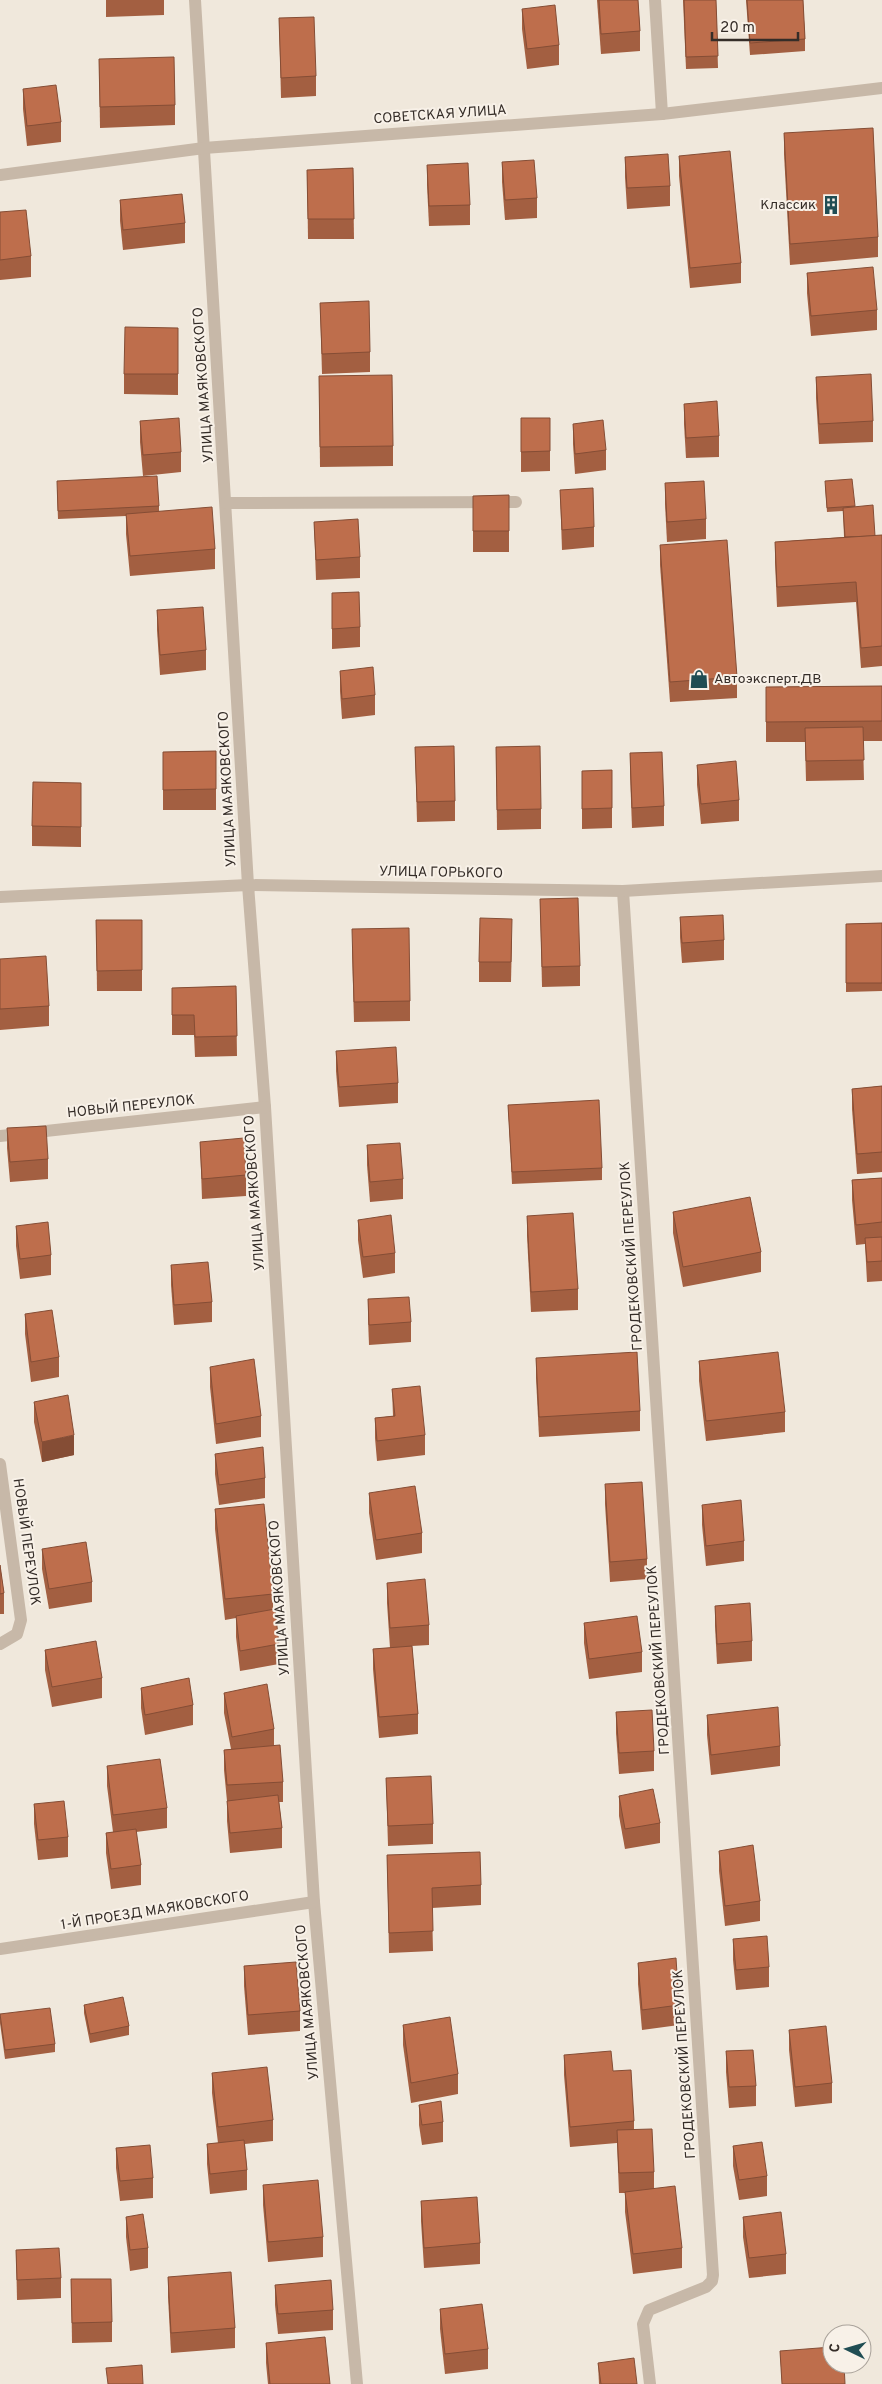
<svg xmlns="http://www.w3.org/2000/svg" width="882" height="2384" viewBox="0 0 882 2384" font-family="Overpass,sans-serif">
	<style>
		.lines { fill: none; stroke-linecap: round; stroke-linejoin: round }
		.minor { stroke: #c7b8a8; stroke-width: 12 }
		.wall { fill: #a35f41 }
		.shaded-wall { fill: #854d35 }
		.building { fill: #be6e4c; stroke: #854d35 }
		.labels { text-anchor: middle; dominant-baseline: central; stroke-width: 4; stroke-linejoin: round; paint-order: stroke }
		.street-label { font-size: 14px; fill: #352d28; stroke: #f8f1e8 }
		.poi-label { font-size: 14px; fill: #352d28; stroke: #f8f1e8; text-anchor: end }
	</style>
	<rect width="100%" height="100%" fill="#f0e8dc"/>
	<g class="lines">
		<g class="minor">
			<path d="M195 0 248 885 265 1107 314 1902 357 2384"/>
			<path d="M655 0 662 114"/>
			<path d="M0 175 204 148 662 114 882 88"/>
			<path d="M226 503 516 502"/>
			<path d="M623 891 713 2275 712 2281 706 2287 649 2310 643 2324 650 2384"/>
			<path d="M0 897 248 885 623 891 882 876"/>
			<path d="M0 1136 265 1107"/>
			<path d="M0 1464 21 1620 17 1634 0 1644"/>
			<path d="M0 1949 314 1902"/>
		</g>
	</g>
	<g class="wall">
		<path d="M106 0H164V15L106 17Z"/>
		<path d="M597 0H638L640 31V51L601 54Z"/>
		<path d="M683 0H716L718 68 686 69Z"/>
		<path d="M746 0H803L805 39V51L750 55Z"/>
		<path d="M522 9 559 45V65L527 69 522 29Z"/>
		<path d="M279 18 316 76V96L281 98Z"/>
		<path d="M99 59 175 105V125L100 128Z"/>
		<path d="M23 89 61 122V142L27 146 23 109Z"/>
		<path d="M784 133 878 237V257L790 265 784 154Z"/>
		<path d="M679 156 741 263V283L690 288 679 176Z"/>
		<path d="M625 157 670 186V206L627 209 625 177Z"/>
		<path d="M502 162 537 198V218L505 220 502 182Z"/>
		<path d="M427 165 470 205V225L429 226 427 185Z"/>
		<path d="M353 168 354 239H308L307 170Z"/>
		<path d="M120 200 185 223V243L123 250 120 221Z"/>
		<path d="M0 212 31 256V277L0 280Z"/>
		<path d="M807 273 877 310V330L811 336 807 293Z"/>
		<path d="M320 303 370 352V372L322 374Z"/>
		<path d="M178 328V395L124 394V374Z"/>
		<path d="M319 376 393 446V466L320 467Z"/>
		<path d="M816 377 873 421V442L819 444 816 398Z"/>
		<path d="M684 404 719 436V457L686 458 684 424Z"/>
		<path d="M521 418H550V471L521 472Z"/>
		<path d="M140 421 181 452V472L143 476 140 442Z"/>
		<path d="M573 424 606 450V470L575 474 573 444Z"/>
		<path d="M665 483 706 519V539L667 542 665 504Z"/>
		<path d="M825 485 855 506 875 536 882 535V666L861 668 856 602 777 607 775 562V542L844 537 843 511 827 512Z"/>
		<path d="M57 490 159 506V511L215 549V569L130 576 126 534V516L58 519Z"/>
		<path d="M560 490 594 527V547L562 550Z"/>
		<path d="M509 495V552H473V496Z"/>
		<path d="M314 522 360 557V578L316 580Z"/>
		<path d="M660 545 737 677V698L670 702 660 565Z"/>
		<path d="M332 593 360 627V647L332 649Z"/>
		<path d="M157 610 206 650V670L160 675 157 630Z"/>
		<path d="M340 671 375 695V715L342 719 340 691Z"/>
		<path d="M882 686V741H863L864 780 806 781 805 742H766V687Z"/>
		<path d="M415 747 455 801V821L417 822Z"/>
		<path d="M496 747 541 809V829L497 830Z"/>
		<path d="M216 751V810H163V752Z"/>
		<path d="M630 753 664 806V826L632 828 630 773Z"/>
		<path d="M697 765 739 800V821L701 824 697 785Z"/>
		<path d="M612 770V828L582 829V771Z"/>
		<path d="M81 783V847L32 846V826Z"/>
		<path d="M540 899 580 966V986L542 987Z"/>
		<path d="M680 917 724 940V960L682 963 680 937Z"/>
		<path d="M96 920H142V991H97Z"/>
		<path d="M882 923V991L846 992V924Z"/>
		<path d="M512 939 511 982H479V962Z"/>
		<path d="M352 949 410 1001V1021L354 1022Z"/>
		<path d="M0 959 49 1006V1026L0 1030Z"/>
		<path d="M236 986 237 1056 195 1057 194 1035H172V988Z"/>
		<path d="M336 1051 398 1083V1103L339 1107 336 1071Z"/>
		<path d="M882 1086V1172L857 1174 852 1109V1089Z"/>
		<path d="M508 1105 602 1168V1180L512 1184Z"/>
		<path d="M7 1128 48 1159V1179L10 1182 7 1148Z"/>
		<path d="M200 1142 246 1175V1196L202 1199Z"/>
		<path d="M367 1145 403 1179V1199L370 1202 367 1165Z"/>
		<path d="M882 1178V1281L867 1282 865 1244 856 1245 852 1200V1180Z"/>
		<path d="M673 1212 761 1252V1272L683 1287 673 1233Z"/>
		<path d="M527 1216 578 1289V1310L531 1312 527 1236Z"/>
		<path d="M358 1220 395 1253V1273L363 1278 358 1240Z"/>
		<path d="M16 1226 51 1255V1275L20 1279 16 1246Z"/>
		<path d="M171 1265 212 1302V1322L174 1325 171 1285Z"/>
		<path d="M368 1299 411 1322V1342L369 1345 368 1319Z"/>
		<path d="M25 1314 59 1357V1377L31 1382 25 1334Z"/>
		<path d="M536 1358 640 1411V1431L539 1437 536 1378Z"/>
		<path d="M699 1361 785 1412V1432L706 1441 699 1381Z"/>
		<path d="M210 1367 261 1416V1437L216 1444 210 1387Z"/>
		<path d="M392 1389 425 1435V1455L377 1461 375 1438V1418L393 1416Z"/>
		<path d="M34 1402 74 1455 42 1462 34 1422Z"/>
		<path d="M215 1454 265 1478V1498L219 1505 215 1474Z"/>
		<path d="M605 1484 647 1559V1579L610 1582 605 1504Z"/>
		<path d="M369 1493 422 1533V1553L376 1560 369 1513Z"/>
		<path d="M702 1505 744 1541V1561L706 1566 702 1525Z"/>
		<path d="M215 1509 273 1594V1610L279 1644V1664L240 1671 236 1637V1618L225 1620 215 1529Z"/>
		<path d="M42 1549 92 1582V1602L49 1609 42 1569Z"/>
		<path d="M0 1565 4 1593V1614H0Z"/>
		<path d="M387 1583 429 1625V1645L412 1646 418 1714V1734L379 1738 373 1669V1649L390 1648 387 1603Z"/>
		<path d="M715 1606 752 1641V1661L717 1664 715 1626Z"/>
		<path d="M584 1623 642 1652V1672L589 1679 584 1643Z"/>
		<path d="M45 1650 102 1678V1698L52 1707 45 1670Z"/>
		<path d="M141 1688 193 1705V1725L145 1735 141 1708Z"/>
		<path d="M224 1693 274 1729V1745L283 1782V1802H279L282 1828V1848L230 1853 227 1821V1801L224 1770V1750L231 1749 224 1713Z"/>
		<path d="M616 1712 654 1751V1771L619 1774 616 1733Z"/>
		<path d="M707 1715 780 1746V1766L711 1775 707 1735Z"/>
		<path d="M107 1766 167 1808V1828L136 1832 141 1865V1885L111 1889 106 1853V1833L113 1832 107 1786Z"/>
		<path d="M386 1778 433 1824V1844L388 1846Z"/>
		<path d="M619 1796 660 1823V1843L625 1849 619 1816Z"/>
		<path d="M34 1804 68 1837V1857L38 1860 34 1824Z"/>
		<path d="M719 1851 760 1901V1921L725 1926 719 1871Z"/>
		<path d="M387 1855 481 1885V1905L432 1908 433 1951 389 1953Z"/>
		<path d="M733 1939 769 1967V1987L736 1990 733 1960Z"/>
		<path d="M638 1963 679 2005V2025L642 2030 638 1984Z"/>
		<path d="M244 1966 300 2011V2031L248 2035 244 1986Z"/>
		<path d="M84 2005 129 2026V2035L90 2043 84 2013Z"/>
		<path d="M0 2014 55 2044V2052L5 2059 0 2023Z"/>
		<path d="M403 2025 458 2074V2094L411 2103 403 2045Z"/>
		<path d="M789 2030 832 2083V2103L795 2107 789 2050Z"/>
		<path d="M726 2051 756 2086V2106L729 2108 726 2072Z"/>
		<path d="M564 2055 613 2071 634 2121V2129L654 2172V2189L682 2248V2268L633 2274 625 2212V2193H619L617 2143 570 2147 564 2075Z"/>
		<path d="M212 2073 273 2120V2141L245 2144 247 2170V2190L210 2194 207 2164V2144L218 2143 212 2093Z"/>
		<path d="M419 2105 443 2122V2142L422 2145 419 2125Z"/>
		<path d="M733 2146 767 2176V2196L739 2200 733 2166Z"/>
		<path d="M116 2148 153 2178V2198L120 2201 116 2168Z"/>
		<path d="M263 2185 323 2237V2257L268 2262 263 2205Z"/>
		<path d="M421 2201 480 2243V2264L424 2268 421 2221Z"/>
		<path d="M126 2217 148 2248V2268L130 2271 126 2237Z"/>
		<path d="M743 2217 786 2254V2274L749 2278 743 2237Z"/>
		<path d="M16 2250 61 2278V2298L17 2300Z"/>
		<path d="M168 2277 235 2328V2348L171 2353 168 2297Z"/>
		<path d="M71 2279 112 2322V2342L72 2343Z"/>
		<path d="M275 2285 333 2310V2330L278 2334 275 2305Z"/>
		<path d="M440 2309 488 2349V2369L445 2374 440 2329Z"/>
		<path d="M266 2343 330 2384H268L266 2363Z"/>
		<path d="M780 2351 845 2384H782Z"/>
		<path d="M598 2363 637 2384H599Z"/>
	</g>
	<path class="shaded-wall" d="M74 1435V1455L42 1462V1442Z"/>
	<g class="building">
		<path d="M599 0H638L640 31 601 34Z"/>
		<path d="M684 0H716L718 56 686 57Z"/>
		<path d="M747 0H803L805 39 750 43Z"/>
		<path d="M555 5 559 45 527 49 522 9Z"/>
		<path d="M314 17 316 76 281 78 279 18Z"/>
		<path d="M174 57 175 105 100 107 99 59Z"/>
		<path d="M56 85 61 122 27 126 23 89Z"/>
		<path d="M873 128 878 237 790 244 784 133Z"/>
		<path d="M730 151 741 263 690 268 679 156Z"/>
		<path d="M668 154 670 186 627 188 625 157Z"/>
		<path d="M534 160 537 198 505 200 502 162Z"/>
		<path d="M468 163 470 205 429 206 427 165Z"/>
		<path d="M353 168 354 219H308L307 170Z"/>
		<path d="M182 194 185 223 123 230 120 200Z"/>
		<path d="M26 210 31 256 0 260V212Z"/>
		<path d="M873 267 877 310 811 316 807 273Z"/>
		<path d="M369 301 370 352 322 354 320 303Z"/>
		<path d="M125 327 178 328V374H124Z"/>
		<path d="M871 374 873 421 819 424 816 377Z"/>
		<path d="M392 375 393 446 320 447 319 376Z"/>
		<path d="M717 401 719 436 686 438 684 404Z"/>
		<path d="M179 418 181 452 143 455 140 421Z"/>
		<path d="M521 418H550V451L521 452Z"/>
		<path d="M603 420 606 450 575 454 573 424Z"/>
		<path d="M157 476 159 506 58 511 57 481Z"/>
		<path d="M852 479 855 506 827 508 825 481Z"/>
		<path d="M704 481 706 519 667 522 665 483Z"/>
		<path d="M593 488 594 527 562 530 560 490Z"/>
		<path d="M509 495V531H473V496Z"/>
		<path d="M873 505 875 536 845 537 843 508Z"/>
		<path d="M212 507 215 549 130 556 126 514Z"/>
		<path d="M358 519 360 557 316 560 314 522Z"/>
		<path d="M882 535V646L861 648 856 582 777 587 775 542Z"/>
		<path d="M727 540 737 677 670 682 660 545Z"/>
		<path d="M359 592 360 627 332 629V593Z"/>
		<path d="M203 607 206 650 160 655 157 610Z"/>
		<path d="M373 667 375 695 342 699 340 671Z"/>
		<path d="M882 686V721L766 722V687Z"/>
		<path d="M863 727 864 760 806 761 805 728Z"/>
		<path d="M454 746 455 801 417 802 415 747Z"/>
		<path d="M540 746 541 809 497 810 496 747Z"/>
		<path d="M216 751V789L163 790V752Z"/>
		<path d="M662 752 664 806 632 808 630 753Z"/>
		<path d="M736 761 739 800 701 804 697 765Z"/>
		<path d="M612 770V808L582 809V771Z"/>
		<path d="M33 782 81 783V827L32 826Z"/>
		<path d="M578 898 580 966 542 967 540 899Z"/>
		<path d="M723 915 724 940 682 943 680 917Z"/>
		<path d="M480 918 512 919 511 962H479Z"/>
		<path d="M96 920H142V970L97 971Z"/>
		<path d="M882 923V983H846V924Z"/>
		<path d="M409 928 410 1001 354 1002 352 929Z"/>
		<path d="M46 956 49 1006 0 1009V959Z"/>
		<path d="M236 986 237 1036 195 1037 194 1015H172V988Z"/>
		<path d="M396 1047 398 1083 339 1087 336 1051Z"/>
		<path d="M882 1086V1152L857 1154 852 1089Z"/>
		<path d="M599 1100 602 1168 512 1172 508 1105Z"/>
		<path d="M46 1126 48 1159 10 1162 7 1128Z"/>
		<path d="M244 1138 246 1175 202 1179 200 1142Z"/>
		<path d="M400 1143 403 1179 370 1182 367 1145Z"/>
		<path d="M882 1178V1222L856 1225 852 1180Z"/>
		<path d="M750 1197 761 1252 683 1267 673 1212Z"/>
		<path d="M573 1213 578 1289 531 1292 527 1216Z"/>
		<path d="M391 1215 395 1253 363 1257 358 1220Z"/>
		<path d="M48 1222 51 1255 20 1259 16 1226Z"/>
		<path d="M882 1237V1261L867 1262 865 1238Z"/>
		<path d="M208 1262 212 1302 174 1305 171 1265Z"/>
		<path d="M409 1297 411 1322 369 1325 368 1299Z"/>
		<path d="M52 1310 59 1357 31 1362 25 1314Z"/>
		<path d="M637 1352 640 1411 539 1417 536 1358Z"/>
		<path d="M778 1352 785 1412 706 1421 699 1361Z"/>
		<path d="M254 1359 261 1416 216 1424 210 1367Z"/>
		<path d="M420 1386 425 1435 377 1441 375 1418 395 1416 392 1389Z"/>
		<path d="M68 1395 74 1435 42 1442 34 1402Z"/>
		<path d="M263 1447 265 1478 219 1485 215 1454Z"/>
		<path d="M642 1482 647 1559 610 1562 605 1484Z"/>
		<path d="M415 1486 422 1533 376 1540 369 1493Z"/>
		<path d="M741 1500 744 1541 706 1546 702 1505Z"/>
		<path d="M264 1504 273 1594 225 1599 215 1509Z"/>
		<path d="M86 1542 92 1582 49 1589 42 1549Z"/>
		<path d="M0 1565 4 1593 0 1594Z"/>
		<path d="M425 1579 429 1625 390 1628 387 1583Z"/>
		<path d="M750 1603 752 1641 717 1644 715 1606Z"/>
		<path d="M275 1609 279 1644 240 1651 236 1616Z"/>
		<path d="M637 1616 642 1652 589 1659 584 1623Z"/>
		<path d="M96 1641 102 1678 52 1687 45 1650Z"/>
		<path d="M412 1646 418 1714 379 1717 373 1649Z"/>
		<path d="M189 1678 193 1705 145 1715 141 1688Z"/>
		<path d="M267 1684 274 1729 232 1737 224 1693Z"/>
		<path d="M778 1707 780 1746 711 1755 707 1715Z"/>
		<path d="M652 1710 654 1751 619 1753 616 1712Z"/>
		<path d="M280 1745 283 1782 227 1785 224 1750Z"/>
		<path d="M160 1759 167 1808 113 1815 107 1766Z"/>
		<path d="M431 1776 433 1824 388 1826 386 1778Z"/>
		<path d="M653 1789 660 1823 625 1829 619 1796Z"/>
		<path d="M278 1795 282 1828 230 1833 227 1801Z"/>
		<path d="M64 1801 68 1837 38 1840 34 1804Z"/>
		<path d="M136 1829 141 1865 111 1869 106 1833Z"/>
		<path d="M753 1845 760 1901 725 1906 719 1851Z"/>
		<path d="M480 1852 481 1885 432 1888 433 1931 389 1933 387 1855Z"/>
		<path d="M767 1936 769 1967 736 1970 733 1939Z"/>
		<path d="M676 1958 679 2005 642 2010 638 1963Z"/>
		<path d="M296 1962 300 2011 248 2015 244 1966Z"/>
		<path d="M123 1997 129 2026 90 2034 84 2005Z"/>
		<path d="M50 2008 55 2044 5 2050 0 2014Z"/>
		<path d="M450 2017 458 2074 411 2083 403 2025Z"/>
		<path d="M826 2026 832 2083 795 2087 789 2030Z"/>
		<path d="M753 2050 756 2086 729 2087 726 2051Z"/>
		<path d="M611 2051 613 2071 631 2070 634 2121 570 2127 564 2055Z"/>
		<path d="M267 2067 273 2120 218 2127 212 2073Z"/>
		<path d="M441 2101 443 2122 422 2125 419 2105Z"/>
		<path d="M652 2129 654 2172 619 2173 617 2130Z"/>
		<path d="M244 2140 247 2170 210 2174 207 2144Z"/>
		<path d="M762 2142 767 2176 739 2180 733 2146Z"/>
		<path d="M150 2145 153 2178 120 2181 116 2148Z"/>
		<path d="M318 2180 323 2237 268 2242 263 2185Z"/>
		<path d="M675 2186 682 2248 633 2254 625 2192Z"/>
		<path d="M477 2197 480 2243 424 2248 421 2201Z"/>
		<path d="M781 2212 786 2254 749 2258 743 2217Z"/>
		<path d="M143 2214 148 2248 130 2250 126 2217Z"/>
		<path d="M59 2248 61 2278 17 2280 16 2250Z"/>
		<path d="M231 2272 235 2328 171 2333 168 2277Z"/>
		<path d="M71 2279H111L112 2322 72 2323Z"/>
		<path d="M331 2280 333 2310 278 2314 275 2285Z"/>
		<path d="M482 2304 488 2349 445 2354 440 2309Z"/>
		<path d="M325 2337 330 2384H270L266 2343Z"/>
		<path d="M832 2347V2364H844L845 2384H782L780 2351Z"/>
		<path d="M634 2358 637 2384H601L598 2363Z"/>
		<path d="M142 2365 143 2384H108L106 2368Z"/>
	</g>
	<defs>
		<g id="building-bare" transform="scale(1.5)"><path d="M-4-6H4V6H1V3H-1V6H-4ZM-2.5-4.3h1.7v1.8h-1.7ZM.8-4.3h1.7v1.8H.8ZM-2.5-1h1.7V.8h-1.7ZM.8-1h1.7V.8H.8Z" fill="#204d53" stroke="#f8f1e8" stroke-width="2.5" paint-order="stroke"/></g>
		<g id="shop-bare" transform="scale(1.5)"><path d="M-5-2.5h2.3a2.7 3.5 0 0 1 5.4 0H5L5.5 6h-11ZM-1.5-2.5h3a1.5 2.3 0 0 0-3 0Z" fill="#204d53" stroke="#f8f1e8" stroke-width="2.5" paint-order="stroke"/></g>
	</defs>
	<g fill-rule="evenodd">
		<use href="#building-bare" x="831" y="205"/>
		<use href="#shop-bare" x="699" y="679"/>
	</g>
	<g class="labels">
		<g class="street-label">
			<text transform="translate(440 115) rotate(-4)">СОВЕТСКАЯ УЛИЦА</text>
			<text transform="translate(204 385) rotate(-94)">УЛИЦА МАЯКОВСКОГО</text>
			<text transform="translate(228 789) rotate(-93)">УЛИЦА МАЯКОВСКОГО</text>
			<text transform="translate(441 873) rotate(1)">УЛИЦА ГОРЬКОГО</text>
			<text transform="translate(131 1107) rotate(-6)">НОВЫЙ ПЕРЕУЛОК</text>
			<text transform="translate(255 1193) rotate(-94)">УЛИЦА МАЯКОВСКОГО</text>
			<text transform="translate(632 1256) rotate(-94)">ГРОДЕКОВСКИЙ ПЕРЕУЛОК</text>
			<text transform="translate(26 1542) rotate(82)">НОВЫЙ ПЕРЕУЛОК</text>
			<text transform="translate(280 1598) rotate(-94)">УЛИЦА МАЯКОВСКОГО</text>
			<text transform="translate(659 1660) rotate(-94)">ГРОДЕКОВСКИЙ ПЕРЕУЛОК</text>
			<text transform="translate(155 1911) rotate(-9)">1-Й ПРОЕЗД МАЯКОВСКОГО</text>
			<text transform="translate(308 2002) rotate(-95)">УЛИЦА МАЯКОВСКОГО</text>
			<text transform="translate(685 2064) rotate(-94)">ГРОДЕКОВСКИЙ ПЕРЕУЛОК</text>
		</g>
		<g class="poi-label">
			<text x="816" y="205">Классик</text>
			<text x="714" y="679" text-anchor="start">Автоэксперт.ДВ</text>
		</g>
	</g>
	<g transform="translate(847 2349) rotate(275)"><circle r="24" fill="#f8f1e8" stroke="#aaa39b"/>
	<path d="M0-4L9 19L0 12L-9 19Z" fill="#204d53"/>
	<text y="-8" font-size="14" font-weight="bold" text-anchor="middle" fill="#352d28">С</text>
	</g>
	<path d="M712 32v8h86v-8" fill="none" stroke="#352d28" stroke-width="2.5"/>
	<text x="720" y="32" font-size="15" fill="#352d28" stroke="#f8f1e8" stroke-width="4" paint-order="stroke">20 m</text>
</svg>
